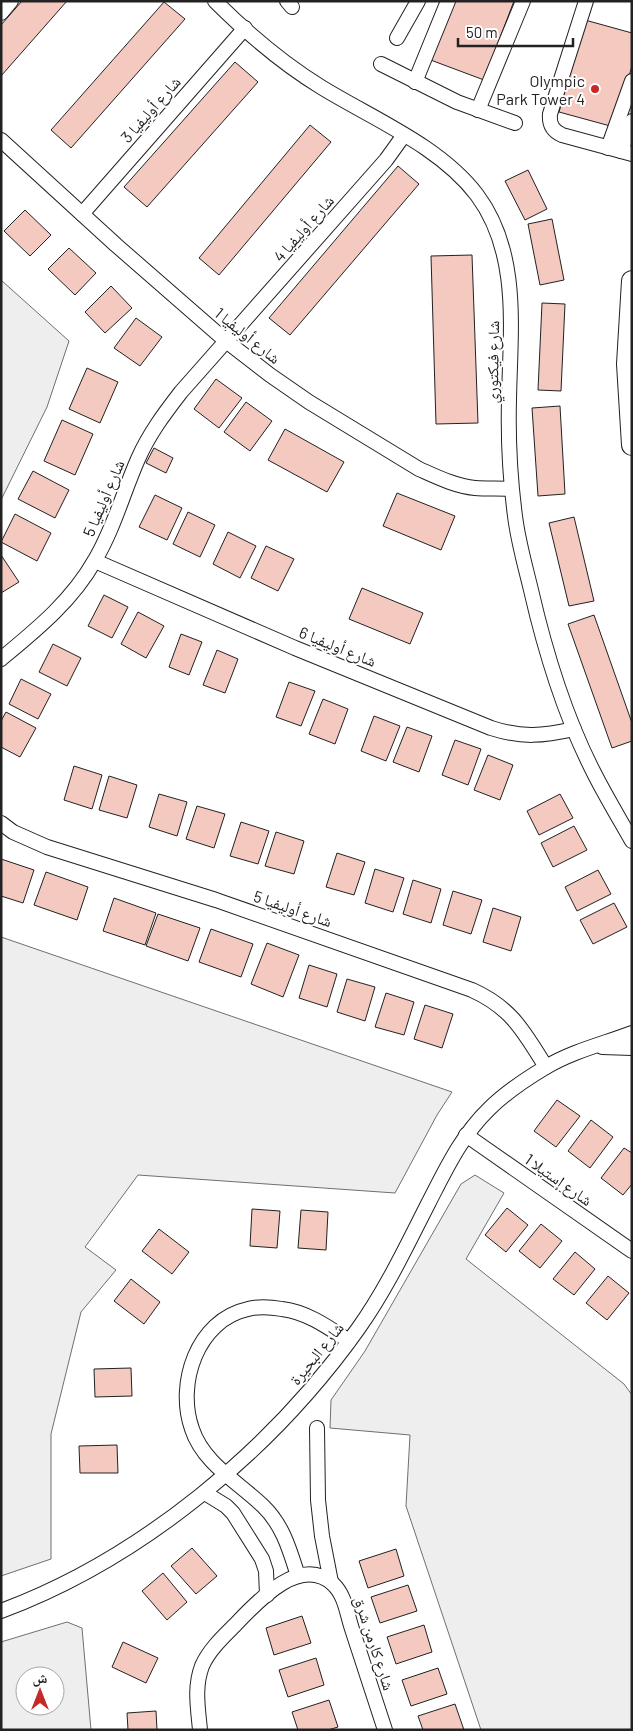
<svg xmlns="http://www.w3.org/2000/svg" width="633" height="1731" viewBox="0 0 633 1731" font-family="Barlow,'Noto Naskh Arabic',sans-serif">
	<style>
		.green { fill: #eee; stroke: #6f6f6f; fill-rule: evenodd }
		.building { fill: #f3c9c0; stroke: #222 }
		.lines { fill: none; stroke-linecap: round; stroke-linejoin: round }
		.street-casing { stroke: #222; stroke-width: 16 }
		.secondary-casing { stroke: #222; stroke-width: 22 }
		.street { stroke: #fff; stroke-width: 14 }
		.secondary { stroke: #fff; stroke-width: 20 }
		.poi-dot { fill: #c62828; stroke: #fff; stroke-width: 2 }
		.labels { text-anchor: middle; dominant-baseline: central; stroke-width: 4; stroke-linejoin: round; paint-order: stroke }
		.poi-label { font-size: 16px; fill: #222; stroke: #fff; text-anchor: end }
		.street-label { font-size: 16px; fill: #222; stroke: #fff }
	</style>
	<rect width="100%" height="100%" fill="#fff"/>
	<g class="green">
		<path d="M1 280 69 341 47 407 1 500Z"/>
		<path d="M1 937 452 1092 437 1115 395 1193 138 1175 85 1247 116 1270 81 1312 51 1434V1559L1 1576Z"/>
		<path d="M475 1175 504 1193 466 1259 624 1384 632 1395V1730H481L406 1506 410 1435 330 1428 331 1400 365 1351 461 1184Z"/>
		<path d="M67 1622 82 1628 91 1730H1V1642ZM25 1676H55V1706H25Z"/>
	</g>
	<g class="building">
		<path d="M22 1H67L1 76V25Z"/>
		<path d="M450 1H514L484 80 428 59Z"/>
		<path d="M164 2 185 19 71 148 51 130Z"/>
		<path d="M585 20 632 33V66L614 127 559 112Z"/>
		<path d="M235 62 258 82 147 207 124 187Z"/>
		<path d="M310 125 331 142 219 275 199 258Z"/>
		<path d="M398 166 419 184 290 335 269 318Z"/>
		<path d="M528 170 547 209 525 220 505 181Z"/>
		<path d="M25 210 51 235 30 256 4 231Z"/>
		<path d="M552 219 564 280 540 285 528 224Z"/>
		<path d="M69 248 96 273 75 295 48 269Z"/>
		<path d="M472 255 478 423 436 424 431 256Z"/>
		<path d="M111 286 132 308 105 333 85 312Z"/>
		<path d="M542 303 565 304 561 391 538 390Z"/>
		<path d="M136 318 162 337 140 366 114 348Z"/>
		<path d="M87 368 118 382 100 423 69 409Z"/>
		<path d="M216 379 242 398 219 428 194 409Z"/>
		<path d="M246 402 272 421 250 451 224 432Z"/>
		<path d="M560 406 565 494 538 496 532 408Z"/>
		<path d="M62 420 93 434 75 475 44 461Z"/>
		<path d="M285 429 344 462 327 492 268 460Z"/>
		<path d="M154 448 173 458 166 473 146 463Z"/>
		<path d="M33 471 69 490 55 518 18 499Z"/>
		<path d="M397 493 455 516 441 550 383 526Z"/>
		<path d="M155 495 182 508 167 540 139 527Z"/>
		<path d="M188 512 215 525 200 557 173 544Z"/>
		<path d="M15 514 51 533 37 561 1 542Z"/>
		<path d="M574 517 594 601 569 606 549 523Z"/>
		<path d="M228 532 256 546 240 578 213 564Z"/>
		<path d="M266 546 294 559 278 591 251 578Z"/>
		<path d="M1 555 19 582 1 593Z"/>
		<path d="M362 588 423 613 410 644 349 619Z"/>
		<path d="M104 595 128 607 112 638 88 626Z"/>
		<path d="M138 612 164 626 146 658 121 644Z"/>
		<path d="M594 615 632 723V741L612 748 568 624Z"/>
		<path d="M181 634 202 642 189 675 169 667Z"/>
		<path d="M53 644 81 658 67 686 39 672Z"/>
		<path d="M217 650 238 659 225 693 203 685Z"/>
		<path d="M21 679 51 694 38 719 9 704Z"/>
		<path d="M289 682 315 691 301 726 276 717Z"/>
		<path d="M323 699 348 709 335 744 309 734Z"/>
		<path d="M6 712 36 728 20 757 1 747V721Z"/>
		<path d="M374 716 400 726 386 761 361 751Z"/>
		<path d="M407 727 432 736 419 772 393 762Z"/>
		<path d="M455 740 481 749 468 785 442 775Z"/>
		<path d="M488 755 513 765 500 800 474 790Z"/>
		<path d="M74 766 102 775 92 809 64 800Z"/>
		<path d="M109 776 137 785 127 818 99 810Z"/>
		<path d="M159 794 187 802 177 836 149 827Z"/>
		<path d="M560 794 573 818 539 835 527 811Z"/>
		<path d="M197 806 225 814 214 848 186 839Z"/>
		<path d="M241 822 269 831 258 864 230 856Z"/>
		<path d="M574 826 587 850 553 867 541 843Z"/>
		<path d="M276 832 304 841 294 874 265 866Z"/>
		<path d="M337 853 365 862 354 895 326 887Z"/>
		<path d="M1 859 34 870 23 903 1 896Z"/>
		<path d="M375 869 404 878 393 912 365 903Z"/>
		<path d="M598 870 611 894 577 911 565 887Z"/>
		<path d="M46 872 88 887 77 920 34 905Z"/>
		<path d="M413 880 441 889 431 923 403 914Z"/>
		<path d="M453 891 482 900 471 934 443 925Z"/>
		<path d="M114 898 156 913 145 945 103 931Z"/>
		<path d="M614 903 627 927 593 944 580 920Z"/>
		<path d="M493 908 521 917 511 951 483 942Z"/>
		<path d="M158 914 200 928 188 961 146 946Z"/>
		<path d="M211 929 253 944 241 977 199 962Z"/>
		<path d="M267 943 299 955 283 997 251 984Z"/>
		<path d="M309 965 337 974 327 1007 299 998Z"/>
		<path d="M347 979 375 987 365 1021 337 1012Z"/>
		<path d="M386 993 414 1002 404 1035 375 1027Z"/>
		<path d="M425 1005 453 1014 442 1048 414 1039Z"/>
		<path d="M557 1100 580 1116 556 1147 534 1131Z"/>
		<path d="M591 1120 613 1137 590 1168 568 1151Z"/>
		<path d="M624 1148 632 1153V1184L623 1195 601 1178Z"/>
		<path d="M507 1208 528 1225 506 1252 485 1235Z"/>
		<path d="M252 1209 280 1211 277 1248 250 1246Z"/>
		<path d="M301 1210 328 1212 326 1250 298 1248Z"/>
		<path d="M541 1224 562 1241 540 1268 519 1251Z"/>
		<path d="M159 1229 189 1252 172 1274 142 1251Z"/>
		<path d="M575 1252 595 1269 574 1295 553 1279Z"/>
		<path d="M608 1276 629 1293 607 1320 586 1303Z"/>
		<path d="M131 1279 160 1302 144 1324 114 1301Z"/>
		<path d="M131 1368 132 1396 95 1397 94 1369Z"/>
		<path d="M117 1445 118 1473H80L79 1446Z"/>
		<path d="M192 1548 217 1576 196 1594 171 1566Z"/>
		<path d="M396 1549 404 1576 368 1588 359 1561Z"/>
		<path d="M163 1573 187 1602 167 1620 142 1591Z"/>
		<path d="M408 1585 417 1611 380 1623 371 1597Z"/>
		<path d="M302 1616 311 1643 274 1655 266 1628Z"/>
		<path d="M424 1625 432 1652 396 1664 387 1637Z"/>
		<path d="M123 1642 158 1658 146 1683 112 1667Z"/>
		<path d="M316 1658 324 1685 288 1697 279 1670Z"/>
		<path d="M438 1668 447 1694 411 1706 402 1680Z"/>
		<path d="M329 1700 338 1727 328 1730H298L292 1712Z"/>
		<path d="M455 1704 464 1730H423L418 1716Z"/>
		<path d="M156 1711 157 1730H128L127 1713Z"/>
	</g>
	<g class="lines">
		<g class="street-casing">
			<g id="street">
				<path d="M215 1C247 33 282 63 321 87 373 119 440 146 477 195 521 254 510 332 509 400 508 438 510 478 515 516 518 541 525 565 531 590 545 651 564 714 593 771 605 795 619 818 632 841"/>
				<path d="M287 1 292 7"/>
				<path d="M586 1 550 114C549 125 553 131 562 135L632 154"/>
				<path d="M1 13 11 1"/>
				<path d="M397 38 418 1"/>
				<path d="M381 64 457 102 515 123"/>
				<path d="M415 82 448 1"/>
				<path d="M478 110 523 1"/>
				<path d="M1 140 116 245 226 341 270 375 309 402 419 469C437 477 455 486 475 488 487 489 500 488 511 489"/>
				<path d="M608 148 632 81"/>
				<path d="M621 151 632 121"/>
				<path d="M82 214 245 28"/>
				<path d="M95 561 295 648 491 728C522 738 543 736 574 729"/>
				<path d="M1 659C36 630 72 601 95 560 114 528 123 493 138 459 149 434 164 414 181 392L386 160 404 135"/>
				<path d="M1 823 13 832 47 847 216 900 472 990C512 1008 524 1032 546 1067"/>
				<path d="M602 1047 632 1048"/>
				<path d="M466 1135 632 1251"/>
				<path d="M317 1428 318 1500 322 1536 331 1582"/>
				<path d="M205 1493 226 1506 233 1513 262 1559 266 1571 267 1595"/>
				<path d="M298 1576C290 1551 283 1525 263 1506 238 1482 203 1463 192 1429 176 1384 197 1320 248 1309 259 1306 271 1307 282 1309 307 1312 328 1327 349 1341"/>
				<path d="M1 1611C141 1559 272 1450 358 1329 386 1290 407 1245 429 1202 446 1169 462 1135 489 1109 505 1093 526 1079 546 1067 573 1051 603 1044 632 1033"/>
				<path d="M200 1730C198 1708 194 1687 202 1666 209 1650 223 1637 235 1625 257 1602 300 1554 333 1584 346 1596 347 1616 353 1632 364 1665 374 1697 385 1730"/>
			</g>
		</g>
		<g class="secondary-casing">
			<path id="secondary" d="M632 281 627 364 632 445"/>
		</g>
		<use href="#street" class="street"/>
		<use href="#secondary" class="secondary"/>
	</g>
	<circle class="poi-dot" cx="595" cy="89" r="5"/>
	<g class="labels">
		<g class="poi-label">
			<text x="585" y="80">Olympic<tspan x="585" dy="18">Park Tower 4</tspan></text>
		</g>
		<g class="street-label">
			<text transform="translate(150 109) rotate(-49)">شارع أوليفيا 3</text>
			<text transform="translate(303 228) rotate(-49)">شارع أوليفيا 4</text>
			<text transform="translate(248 335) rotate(39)">شارع أوليفيا 1</text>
			<text transform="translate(492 362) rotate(-89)">شارع فيكتوري</text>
			<text transform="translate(103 498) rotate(-67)">شارع أوليفيا 5</text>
			<text transform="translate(338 646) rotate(22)">شارع أوليفيا 6</text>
			<text transform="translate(293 908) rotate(19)">شارع أوليفيا 5</text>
			<text transform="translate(559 1179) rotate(35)">شارع إستيلا 1</text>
			<text transform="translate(316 1353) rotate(-51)">شارع البحيرة</text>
			<text transform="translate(375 1643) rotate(72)">شارع كارمن شرق</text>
		</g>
	</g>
	<rect width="633" height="1731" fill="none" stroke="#222222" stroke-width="5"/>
	<g transform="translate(40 1691)"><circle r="24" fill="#ffffff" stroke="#a7a7a7"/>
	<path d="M0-4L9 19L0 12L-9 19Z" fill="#c62828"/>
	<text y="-8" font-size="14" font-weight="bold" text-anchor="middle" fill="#222222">ش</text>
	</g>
	<path d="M458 38v8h115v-8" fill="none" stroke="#222222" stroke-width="2.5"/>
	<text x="466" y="38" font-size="15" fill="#222222" stroke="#ffffff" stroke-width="4" paint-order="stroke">50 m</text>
</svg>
